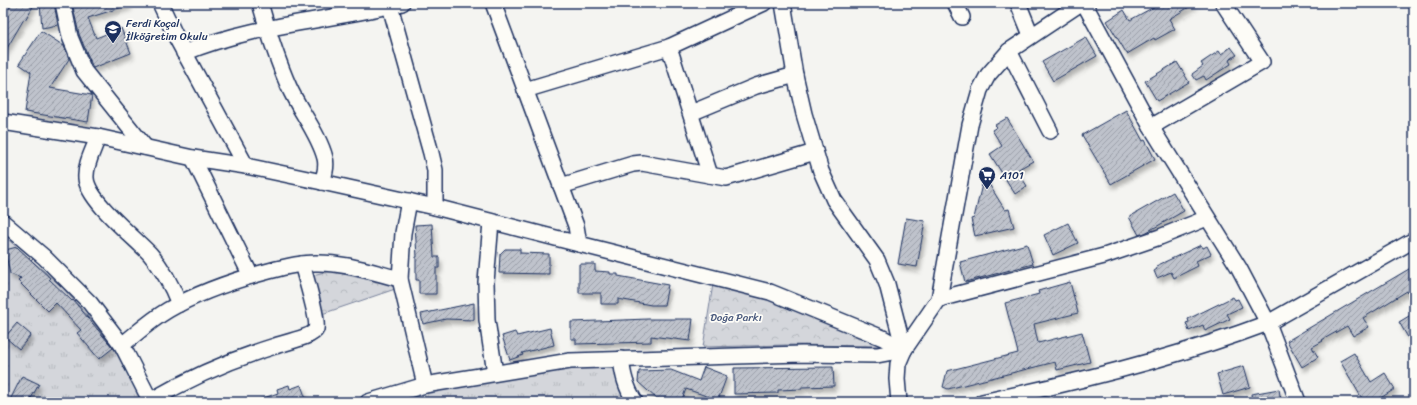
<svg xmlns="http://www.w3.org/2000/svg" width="1417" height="405" viewBox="0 0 1417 405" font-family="Sriracha,sans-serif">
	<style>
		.grass { fill: url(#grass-tufts); stroke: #78829c }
		.forest { fill: url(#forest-crowns); stroke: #78829c }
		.building { fill: url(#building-hatch); stroke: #1b2f5e; filter: url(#shadow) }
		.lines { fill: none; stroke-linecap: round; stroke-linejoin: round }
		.minor-casing { stroke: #1b2f5e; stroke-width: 18 }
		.minor { stroke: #fdfcf7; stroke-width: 15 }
		.labels { text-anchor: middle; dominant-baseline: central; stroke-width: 3.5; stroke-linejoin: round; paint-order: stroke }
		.poi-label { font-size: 11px; fill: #1b2f5e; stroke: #fdfcf7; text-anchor: start }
		.park-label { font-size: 11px; fill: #49597d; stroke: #fdfcf7 }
	</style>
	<defs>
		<pattern id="grass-tufts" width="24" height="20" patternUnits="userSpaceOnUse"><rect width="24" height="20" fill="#d4d6db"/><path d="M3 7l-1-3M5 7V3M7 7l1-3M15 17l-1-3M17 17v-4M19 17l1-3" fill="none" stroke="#b5b8be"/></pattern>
		<pattern id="forest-crowns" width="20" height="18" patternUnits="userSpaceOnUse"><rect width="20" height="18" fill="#d4d6db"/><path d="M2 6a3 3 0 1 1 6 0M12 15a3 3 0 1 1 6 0" fill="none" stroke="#b5b8be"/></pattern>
		<pattern id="building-hatch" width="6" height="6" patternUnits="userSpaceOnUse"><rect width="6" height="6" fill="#bfc3cc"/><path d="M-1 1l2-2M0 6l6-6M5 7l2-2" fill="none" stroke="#9a9fa9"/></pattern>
		<filter id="shadow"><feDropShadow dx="2.5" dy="4.5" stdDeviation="2" flood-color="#0004"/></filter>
	</defs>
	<rect width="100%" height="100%" fill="#f4f4f1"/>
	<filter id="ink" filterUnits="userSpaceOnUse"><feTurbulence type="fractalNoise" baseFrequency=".025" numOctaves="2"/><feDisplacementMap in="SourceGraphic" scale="8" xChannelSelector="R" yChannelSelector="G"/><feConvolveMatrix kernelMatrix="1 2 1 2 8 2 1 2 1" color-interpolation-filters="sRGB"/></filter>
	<g filter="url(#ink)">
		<g class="grass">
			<path d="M3 235 63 288 86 314 113 347 143 402H3Z"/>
			<path d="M614 368 621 389 629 402H388L413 395 548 369Z"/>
		</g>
		<g class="forest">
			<path d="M330 271 397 286 398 288 319 315 312 275Z"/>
			<path d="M713 284 742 290 827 320 881 346 785 345 703 347Z"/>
		</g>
		<g class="building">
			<path d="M11 3H35L25 20 24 19 3 55V18Z"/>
			<path d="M40 3H54L58 25 42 28Z"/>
			<path d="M72 3H129V5L88 18 96 38 121 28 131 53 93 68 79 34Z"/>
			<path d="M1161 3H1196L1169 19 1175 29 1155 40 1154 38 1127 54 1107 21 1124 10 1130 20Z"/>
			<path d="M41 31 64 46 69 59 50 88 92 95 88 122 25 112 31 72 19 64Z"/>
			<path d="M1086 37 1097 56 1053 81 1042 62Z"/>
			<path d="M1231 47 1237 55 1229 60 1231 64 1206 80 1204 76 1196 80 1192 74 1203 66 1201 63 1219 51 1221 54Z"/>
			<path d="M1177 62 1189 82 1157 101 1145 81Z"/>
			<path d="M1126 110 1143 141 1145 140 1155 159 1111 184 1082 135Z"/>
			<path d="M1007 118 1033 161 1017 170 1027 186 1015 194 990 154 1002 146 992 130 997 127 995 125Z"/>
			<path d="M984 176 1005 210 1009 209 1014 227 975 236 971 219 974 218Z"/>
			<path d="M1173 192 1184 211 1145 233 1139 235 1129 217Z"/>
			<path d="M906 218 925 221 917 267 898 264Z"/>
			<path d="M1068 223 1078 243 1053 255 1044 235Z"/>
			<path d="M432 224 434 257H439V268H436V294H419V280H416V257H417L415 225Z"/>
			<path d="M1027 244 1033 264 965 282 960 262Z"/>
			<path d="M1201 245 1203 248 1207 246 1211 254 1196 261 1198 266 1174 278 1171 272 1157 278 1154 271 1157 269 1156 266Z"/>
			<path d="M17 247 50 278 49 279 72 301 73 300 113 348 99 359 77 333 81 330 56 303 48 311 18 281 21 278 10 274 5 250Z"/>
			<path d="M505 249H520V253L549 254V274L499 273 500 254Z"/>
			<path d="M579 264H595V271L610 272V274H618V276L668 285 664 305H651L618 299V304H601V293H579Z"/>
			<path d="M1414 266V290L1408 293 1407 291 1363 318 1369 327 1353 336 1347 326 1322 340 1323 341 1312 347 1318 357 1302 367 1287 341Z"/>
			<path d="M1070 282 1078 313 1034 324 1038 343 1082 332 1090 362 1057 370 1055 362 948 389 943 387 947 371 1018 353 1005 303 1039 294 1038 291Z"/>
			<path d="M1233 297 1235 300 1238 299 1242 307 1227 314 1230 319 1205 331 1203 325 1189 331 1186 323 1189 322 1188 319Z"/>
			<path d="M474 303V320L446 319 423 324 421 314Z"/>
			<path d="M1414 313V348L1399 322Z"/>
			<path d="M648 319H693L690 341 651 336V342L576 344V339H571V322Z"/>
			<path d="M17 323 31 335 19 349 5 337Z"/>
			<path d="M550 328 554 345 522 353 523 355 510 360 502 336 515 332 517 336Z"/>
			<path d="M1354 353 1371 382 1385 373 1395 389 1374 402H1364L1340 361Z"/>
			<path d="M1244 366 1250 387 1223 395 1217 374Z"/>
			<path d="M704 367 727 376 718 400 686 389 681 402H665L657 399 638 382 639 371 671 370 699 381Z"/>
			<path d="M833 367 834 386 802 387V389L778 390V393L734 394V368Z"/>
			<path d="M22 376 39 384 29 402H9Z"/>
			<path d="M289 385 290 389 301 385 307 402H255V401L278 393 277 389Z"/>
			<path d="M1279 389 1281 402H1252L1251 394Z"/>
		</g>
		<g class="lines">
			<g class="minor-casing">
				<g id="minor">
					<path d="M63 3 70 37 84 71 145 147"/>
					<path d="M160 3 176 37 246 166"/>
					<path d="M260 3C268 31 277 60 289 87 299 110 319 134 325 158 327 166 325 174 322 182"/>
					<path d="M493 3 576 226 579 244"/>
					<path d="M783 3 795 75 804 114 821 171 834 200 877 260 887 284 904 350"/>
					<path d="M955 3 962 17"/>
					<path d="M1018 3 1031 35"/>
					<path d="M1084 3 1151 127 1239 268 1268 323 1298 402"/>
					<path d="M390 6 431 153 435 170V207"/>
					<path d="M669 47 710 175"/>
					<path d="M1009 51 1050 131"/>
					<path d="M184 53C253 24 330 21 402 3"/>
					<path d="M525 90 669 47 764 3"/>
					<path d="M691 113 756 86 795 75"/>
					<path d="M3 122 98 137 193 158 246 166 322 182 435 207 579 244 770 292 883 338 904 350"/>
					<path d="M1151 127 1262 62 1223 3"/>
					<path d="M98 137C94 149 85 164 86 178 87 200 135 238 150 254 163 269 172 286 179 304"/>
					<path d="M193 158 251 276"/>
					<path d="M561 186 633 164 642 163 726 178 815 152"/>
					<path d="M409 201 403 233 400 279 425 385"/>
					<path d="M3 222 44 257 90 303 122 345 151 402"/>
					<path d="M491 222 486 282 487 320 495 373"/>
					<path d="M939 299 1104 256 1160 237 1207 218"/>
					<path d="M122 345C137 333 151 320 168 310 199 292 235 280 269 271 284 267 299 263 314 263 343 262 372 272 400 279"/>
					<path d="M621 359C623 376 626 387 635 402"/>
					<path d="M150 401C191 377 230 360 275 346 283 343 313 337 316 329 319 321 305 275 302 264"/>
					<path d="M368 402 425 385 570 361 802 354 877 355 904 350"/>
					<path d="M899 402 897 379 898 364 904 350 939 299 970 125 980 90 988 75 1009 51 1081 3"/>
					<path d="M982 402C1079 382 1175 358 1268 323L1414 240"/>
				</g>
			</g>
			<use href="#minor" class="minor"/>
		</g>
	</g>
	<defs>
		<g id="school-pin" transform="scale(0.9)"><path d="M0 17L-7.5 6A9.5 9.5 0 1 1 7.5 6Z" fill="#1b2f5e" stroke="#fdfcf7"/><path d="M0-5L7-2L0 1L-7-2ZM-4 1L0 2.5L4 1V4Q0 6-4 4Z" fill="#fff"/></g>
		<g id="supermarket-pin" transform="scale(0.9)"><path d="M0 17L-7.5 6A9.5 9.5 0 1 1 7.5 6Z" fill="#1b2f5e" stroke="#fdfcf7"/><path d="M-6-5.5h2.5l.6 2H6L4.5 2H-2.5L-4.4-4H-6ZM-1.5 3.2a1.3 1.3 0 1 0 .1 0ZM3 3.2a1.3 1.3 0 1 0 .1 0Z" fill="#fff"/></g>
	</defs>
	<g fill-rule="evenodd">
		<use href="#school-pin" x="113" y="29"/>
		<use href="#supermarket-pin" x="987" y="175"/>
	</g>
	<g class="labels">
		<g class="poi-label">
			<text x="126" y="23">Ferdi Koçal<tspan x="126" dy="13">İlköğretim Okulu</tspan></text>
			<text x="1000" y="175">A101</text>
		</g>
		<g class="park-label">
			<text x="736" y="317">Doğa Parkı</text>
		</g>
	</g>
	<rect width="1417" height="405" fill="none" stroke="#fdfcf7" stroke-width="16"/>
	<rect x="8" y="8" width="1401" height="389" fill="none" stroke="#1b2f5e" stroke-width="1.5" filter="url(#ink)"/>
</svg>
